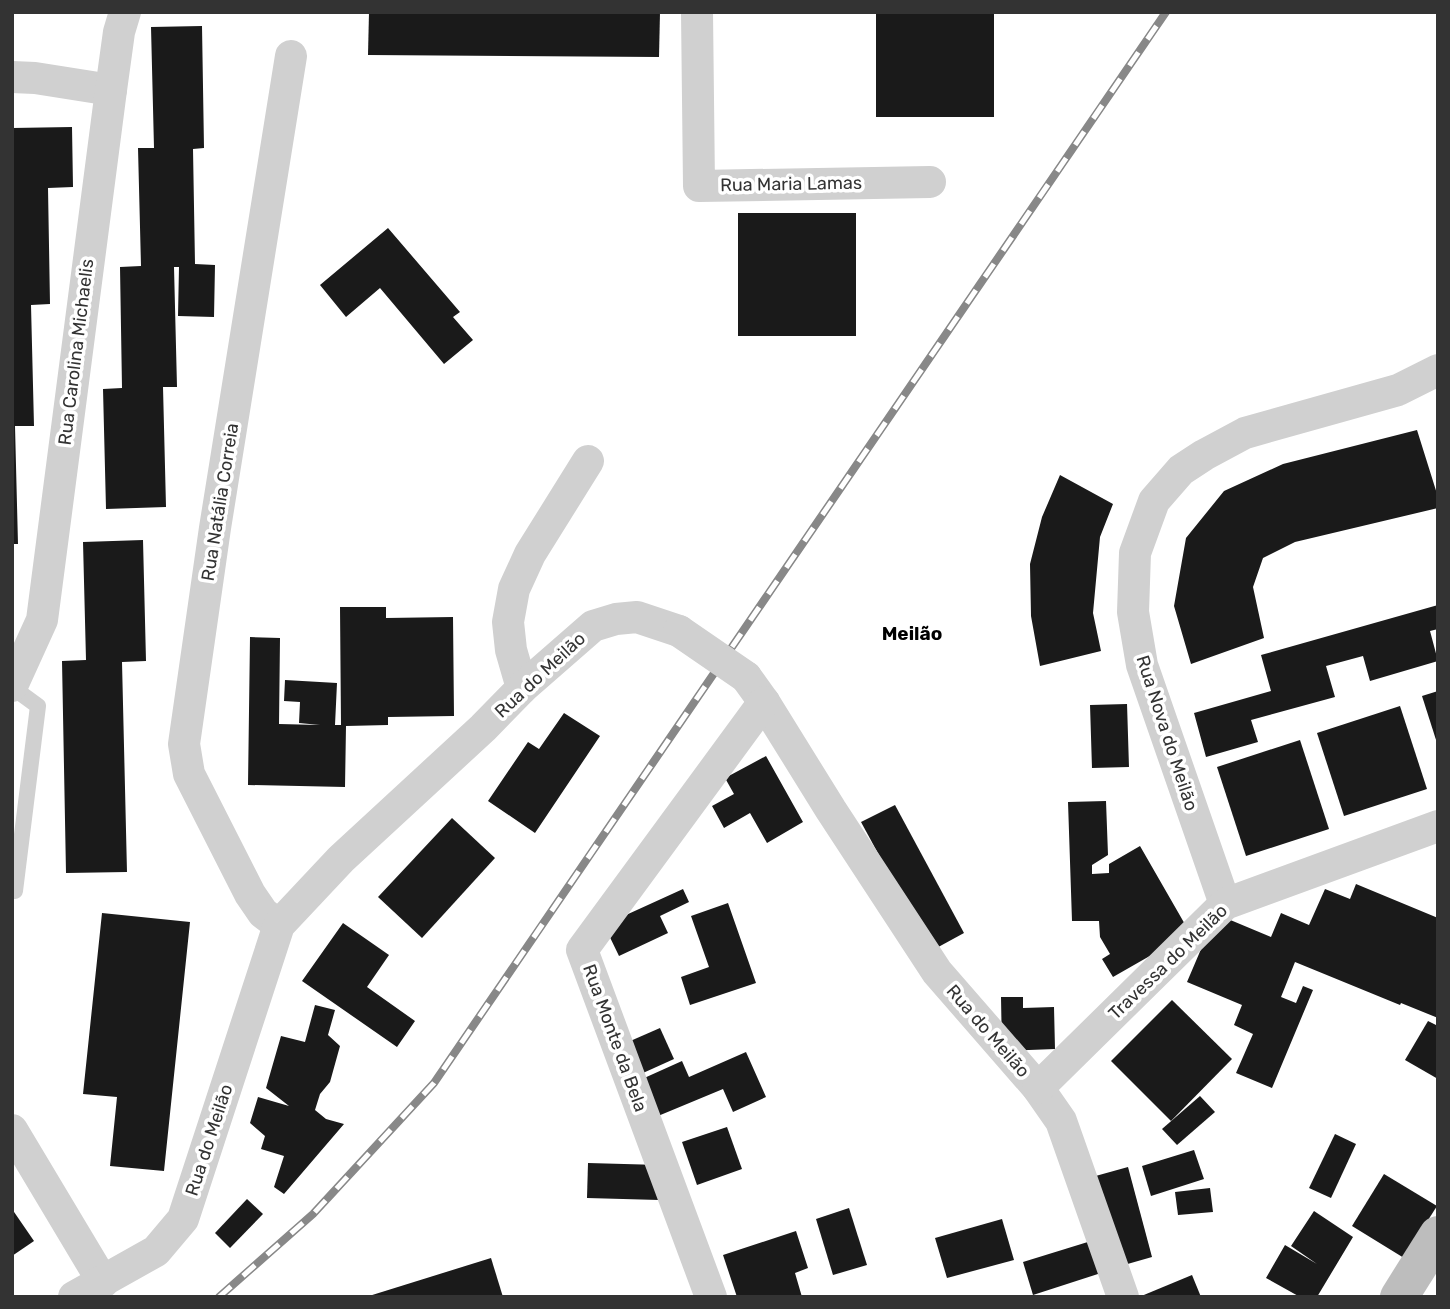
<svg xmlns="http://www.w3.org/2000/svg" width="1450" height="1309" viewBox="0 0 1450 1309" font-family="Rubik,sans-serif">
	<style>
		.building { fill: #1a1a1a }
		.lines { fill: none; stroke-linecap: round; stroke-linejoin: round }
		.lane { stroke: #d0d0d0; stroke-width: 16 }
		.street { stroke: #d0d0d0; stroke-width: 32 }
		.secondary { stroke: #bdbdbd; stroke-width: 38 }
		.rail-casing { stroke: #888; stroke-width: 8 }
		.rail { stroke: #fff; stroke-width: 5; stroke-dasharray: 16; stroke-linecap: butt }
		.street-bridge { stroke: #d0d0d0; stroke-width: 32 }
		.labels { text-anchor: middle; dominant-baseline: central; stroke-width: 7; stroke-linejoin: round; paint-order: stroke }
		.street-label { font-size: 18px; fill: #333; stroke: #fff }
		.neighbourhood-label { font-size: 19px; font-weight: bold; fill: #000; stroke: #fff }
	</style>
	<rect width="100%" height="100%" fill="#fff"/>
	<g class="building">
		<path d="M369 12H660L659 57 368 55Z"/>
		<rect x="876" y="12" width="118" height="105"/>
		<path d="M202 26 204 148 193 149 195 264 215 265 214 317 178 316 179 267H174L177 387H163L166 507 106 509 103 389 122 388 120 267 141 266 138 148H154L151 27Z"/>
		<path d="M72 127 73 187 48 188 50 304 31 305 34 426H15L18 544H12V128Z"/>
		<rect x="738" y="213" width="118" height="123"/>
		<path d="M388 228 460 312 453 317 473 340 444 364 380 288 346 317 320 285Z"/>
		<path d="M1417 430 1438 497V508L1295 542 1263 558 1253 587 1264 638 1191 664 1174 606 1186 538 1224 491 1283 464Z"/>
		<path d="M1060 475 1113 504 1100 537 1093 613 1101 651 1040 666 1031 616 1030 564 1042 517Z"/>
		<path d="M143 540 146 661 122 662 127 872 66 873 62 661 86 660 83 542Z"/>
		<path d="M1438 605V629L1430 631 1438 661 1370 681 1363 656 1326 666 1335 697 1251 720 1258 742 1206 757 1194 713 1271 691 1261 655Z"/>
		<path d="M340 607H386V618L453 617 454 716 388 717V725L346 726 345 787 248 785 250 637 280 638 279 724 320 725 299 723 300 702 284 701 285 680 337 683 335 725H341Z"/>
		<path d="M1438 691V742L1437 743 1422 696Z"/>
		<path d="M1127 704 1129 767 1092 768 1090 705Z"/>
		<path d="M1400 706 1427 789 1344 816 1317 733Z"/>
		<path d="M564 713 600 736 535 833 488 801 528 742 539 749Z"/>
		<path d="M1300 740 1329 829 1246 856 1217 767Z"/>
		<path d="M766 756 803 822 767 843 750 813 724 828 712 806 734 794 725 778Z"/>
		<path d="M1106 801 1108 855 1092 865V874L1109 873V864L1140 846 1190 933 1113 977 1102 959 1110 954 1100 937 1099 921H1072L1068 802Z"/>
		<path d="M895 805 964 933 931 951 861 822Z"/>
		<path d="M452 818 495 858 422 938 378 897Z"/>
		<path d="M1356 884 1438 918V1018L1401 1003 1400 1005 1295 962 1281 997 1296 1003 1303 986 1313 990 1272 1088 1236 1073 1253 1034 1234 1025 1242 1005 1187 982 1216 914 1271 937 1281 913 1309 925 1325 889 1350 899Z"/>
		<path d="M683 889 689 902 660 916 668 933 619 956 604 925Z"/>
		<path d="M728 903 756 983 690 1005 681 977 709 967 691 916Z"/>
		<path d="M102 913 190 922 164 1171 110 1166 117 1097 83 1094Z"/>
		<path d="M343 923 389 955 367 987 415 1021 397 1047 302 981Z"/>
		<path d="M1001 997H1023V1008L1054 1007 1055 1049 1002 1051Z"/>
		<path d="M1172 1000 1232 1059 1171 1121 1111 1061Z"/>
		<path d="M315 1005 335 1010 328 1035 340 1046 330 1082 320 1094 315 1110 326 1119 344 1124 284 1194 274 1187 284 1156 261 1149 265 1136 250 1123 258 1097 289 1106 266 1088 281 1036 305 1042Z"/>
		<path d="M1428 1021 1438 1026V1079L1405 1060Z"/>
		<path d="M660 1028 674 1059 643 1073 628 1042Z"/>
		<path d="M746 1052 766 1097 733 1112 723 1089 658 1116 642 1079 682 1061 689 1077Z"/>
		<path d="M1200 1096 1215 1112 1177 1145 1162 1129Z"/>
		<path d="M727 1127 742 1169 697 1185 682 1142Z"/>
		<path d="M1335 1134 1356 1144 1331 1198 1309 1188Z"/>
		<path d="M1194 1150 1204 1179 1151 1196 1142 1166Z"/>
		<path d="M588 1163 660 1165 659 1200 587 1198Z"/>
		<path d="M1128 1167 1152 1257 1117 1267 1092 1177Z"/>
		<path d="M1384 1174 1437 1206 1404 1258 1352 1226Z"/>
		<path d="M1210 1188 1213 1212 1178 1215 1175 1192Z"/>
		<path d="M247 1199 263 1214 230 1248 215 1233Z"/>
		<path d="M849 1208 867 1265 833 1275 816 1219Z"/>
		<path d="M12 1209 34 1241 12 1256Z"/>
		<path d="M1314 1211 1353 1237 1317 1297H1300L1266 1278 1285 1245 1317 1264 1291 1246Z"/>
		<path d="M1002 1219 1014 1260 947 1278 935 1238Z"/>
		<path d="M796 1231 808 1268 795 1273 802 1297H737L723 1255Z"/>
		<path d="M1091 1241 1101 1273 1033 1295 1023 1262Z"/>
		<path d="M491 1258 503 1297H369V1296Z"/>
		<path d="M1192 1275 1201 1297H1139Z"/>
	</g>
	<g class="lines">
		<path class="lane" d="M12 687 38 706 15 891"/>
		<g class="street">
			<path d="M697 12 699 186 930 182"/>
			<path d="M12 77 35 78 111 90"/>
			<path d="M746 677 764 702 831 810 937 972 1038 1088 1061 1121 1123 1297"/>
			<path d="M12 686 42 620 111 90 119 32 125 12"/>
			<path d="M522 688 511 650 508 622 514 589 530 554 588 461"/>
			<path d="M1225 904 1142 665 1133 612 1135 553 1154 501 1181 470 1204 455 1245 433 1398 390 1438 370"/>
			<path d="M279 925 263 913 250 894 189 774 184 744 215 528 291 56"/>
			<path d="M1038 1088 1225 904 1438 826"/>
			<path d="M12 1130 103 1282"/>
			<path d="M74 1297 156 1251 183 1219 279 925 341 859 483 728 522 688 593 626 616 619 637 617 679 631"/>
			<path d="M711 1297 582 950 764 702"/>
		</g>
		<path class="secondary" d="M1399 1297 1438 1235"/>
		<g class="rail-casing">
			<path id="rail" d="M219 1297 313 1214 434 1083 1166 12"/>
		</g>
		<use href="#rail" class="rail"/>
		<path class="street-bridge" d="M679 631 746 677"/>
	</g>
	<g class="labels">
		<g class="street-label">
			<text transform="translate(791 184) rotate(-1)">Rua Maria Lamas</text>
			<text transform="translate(76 352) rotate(-83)">Rua Carolina Michaelis</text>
			<text transform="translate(220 502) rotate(-81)">Rua Natália Correia</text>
			<text transform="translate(540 675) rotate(-43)">Rua do Meilão</text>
			<text transform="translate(1167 733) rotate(72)">Rua Nova do Meilão</text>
			<text transform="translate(1168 962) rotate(-44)">Travessa do Meilão</text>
			<text transform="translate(988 1031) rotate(49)">Rua do Meilão</text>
			<text transform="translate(615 1038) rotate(70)">Rua Monte da Bela</text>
			<text transform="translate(209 1140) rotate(-72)">Rua do Meilão</text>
		</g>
		<g class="neighbourhood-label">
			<text x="912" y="633">Meilão</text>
		</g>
	</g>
	<rect width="1450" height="1309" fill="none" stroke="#333333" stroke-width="28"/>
</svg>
